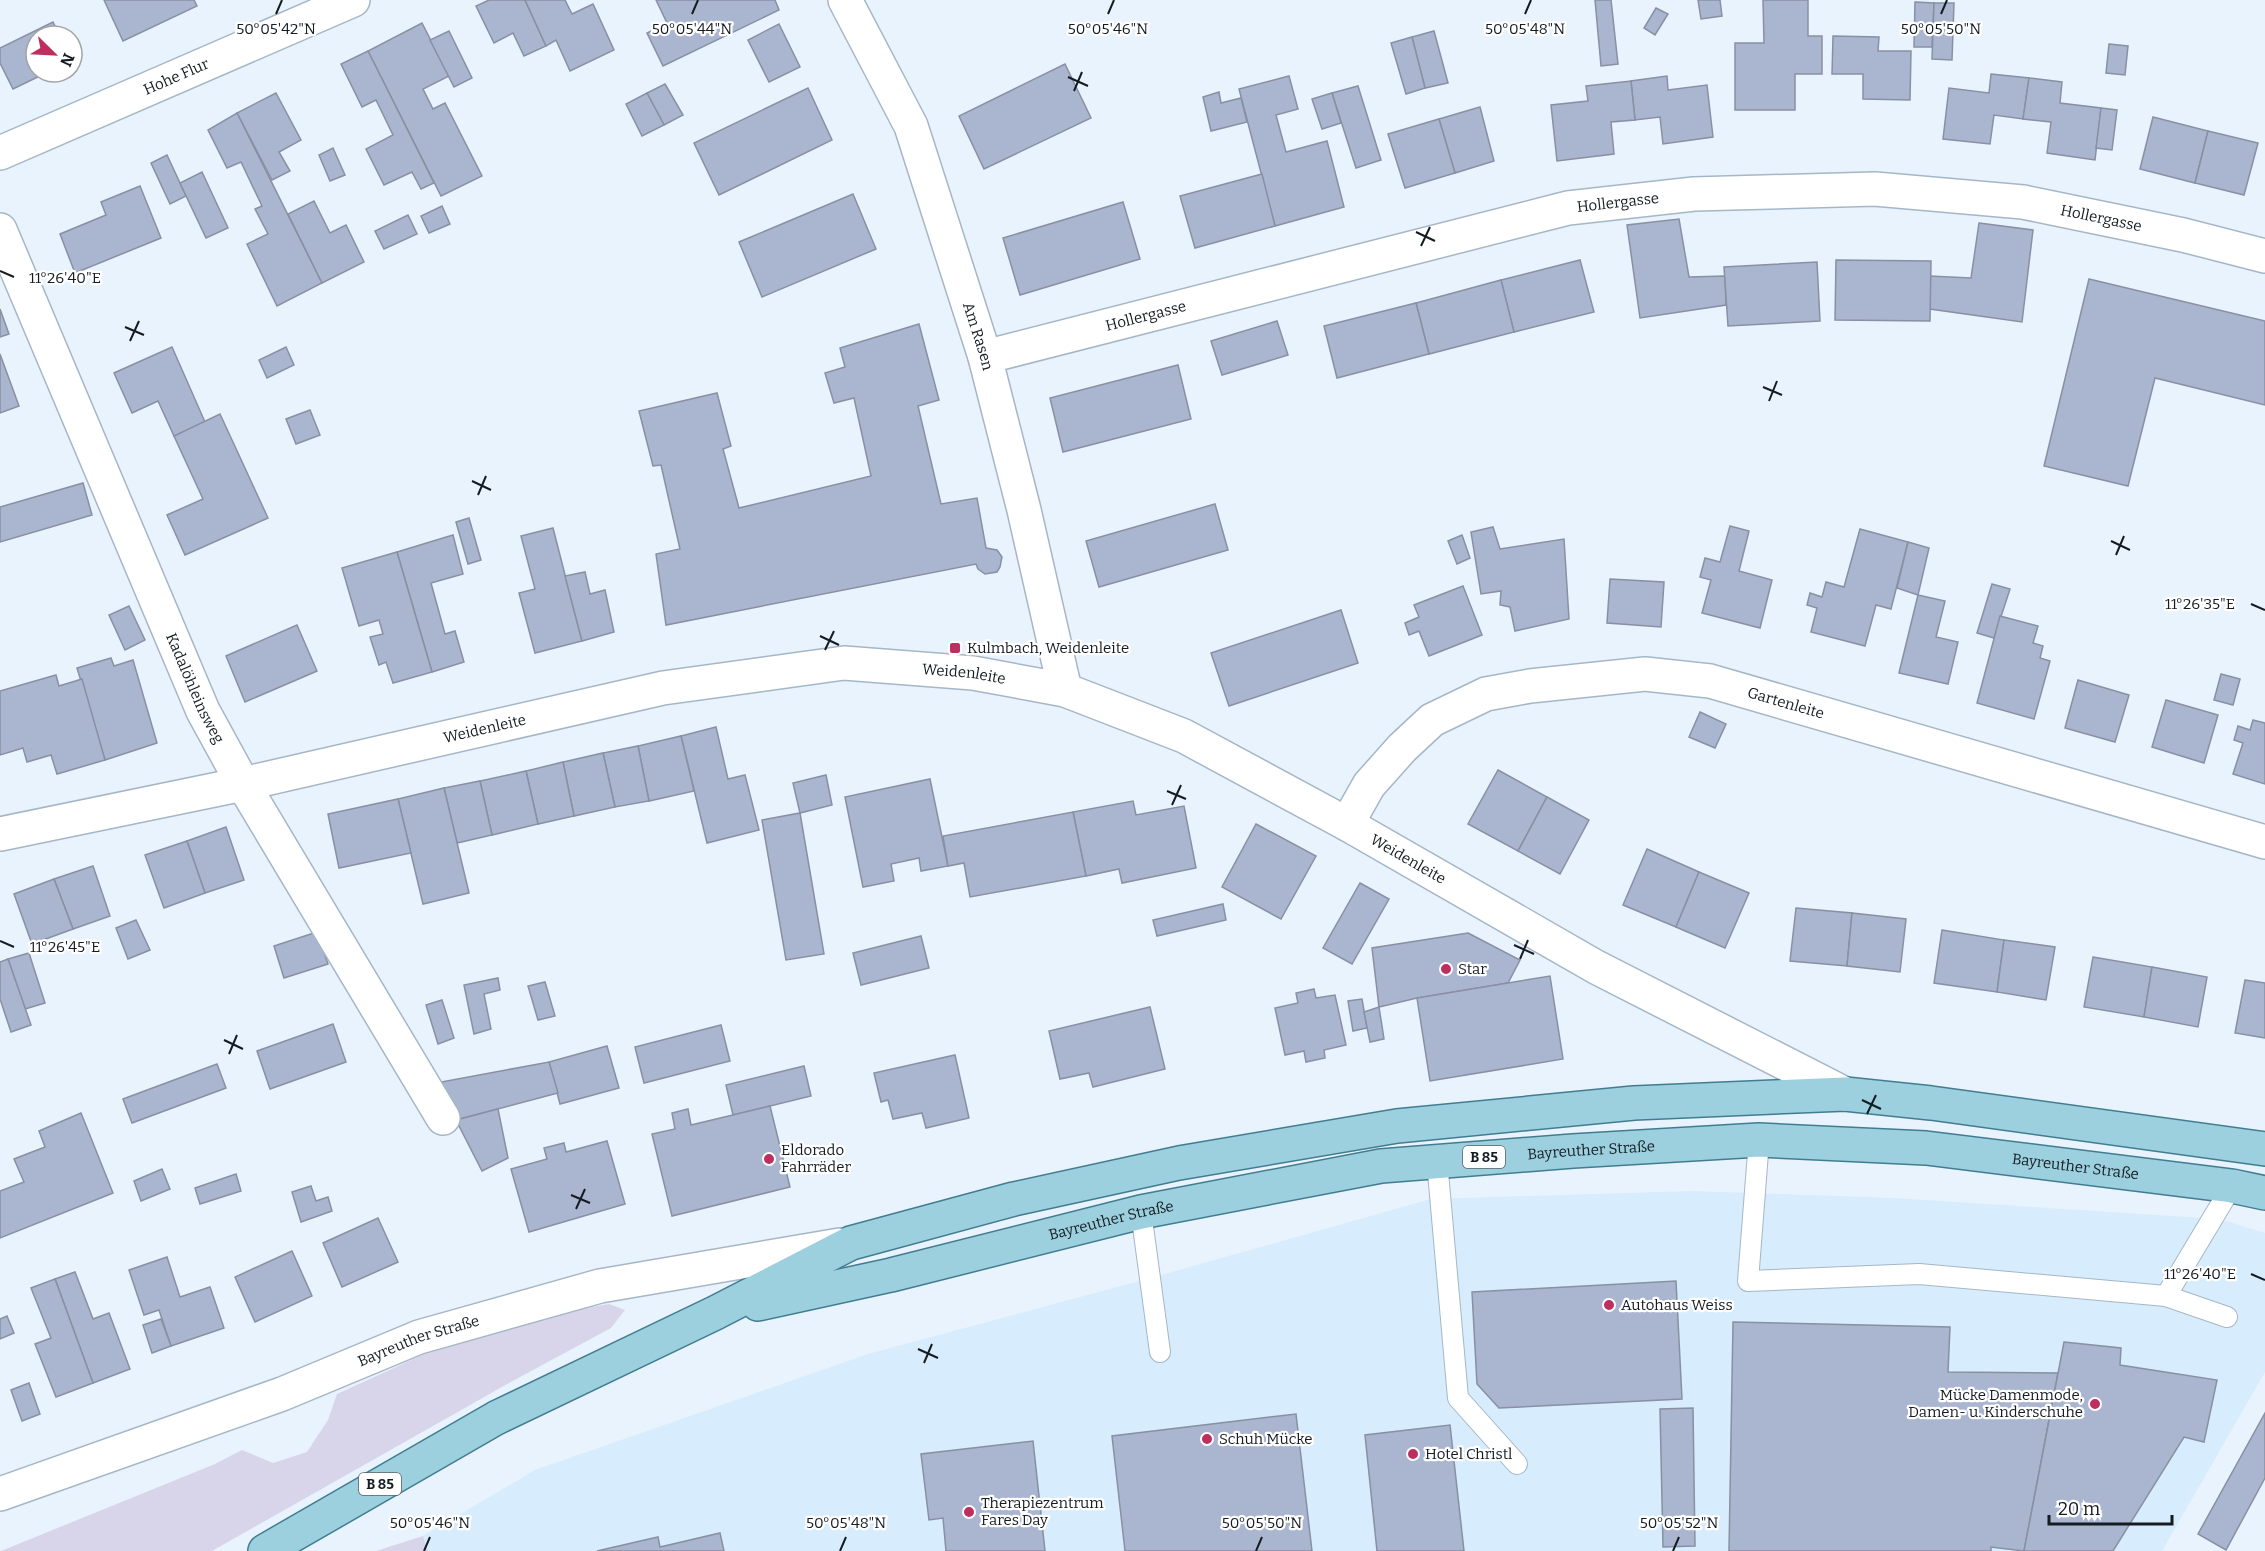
<svg xmlns="http://www.w3.org/2000/svg" width="2265" height="1551" viewBox="0 0 2265 1551" font-family="Bitter,serif">
	<style>
		.built { fill: #d7ecfc }
		.green { fill: #d8d5eb }
		.building { fill: #aab5d0; stroke: #8890a3; stroke-width: 1.5 }
		.lines { fill: none; stroke-linecap: round; stroke-linejoin: round }
		.lane-casing { stroke: #a5b7c6; stroke-width: 22 }
		.street-casing { stroke: #a5b7c6; stroke-width: 36 }
		.primary-casing { stroke: #427d8f; stroke-width: 36 }
		.lane { stroke: #fff; stroke-width: 20 }
		.street { stroke: #fff; stroke-width: 33 }
		.primary { stroke: #9cd0df; stroke-width: 33 }
		.ticks { fill: none; stroke: #151c21; stroke-width: 2 }
		.poi-dot { fill: #bd2f5f; stroke: #fff; stroke-width: 2 }
		.labels { text-anchor: middle; dominant-baseline: central; stroke-width: 4.5; stroke-linejoin: round; paint-order: stroke }
		.shield { fill: #fff; stroke: #5b6064; stroke-width: 1.5 }
		.shield-label { font-size: 14px; font-weight: bold; fill: #151c21 }
		.street-label { font-size: 15px; fill: #151c21; stroke: #fff }
		.poi-label { font-size: 15px; fill: #151c21; stroke: #fff; text-anchor: start }
		.ticks-label { font-size: 15px; text-anchor: middle; fill: #151c21; stroke: #fff; stroke-width: 4.5; stroke-linejoin: round; paint-order: stroke }
	</style>
	<rect width="100%" height="100%" fill="#e8f3fd"/>
	<path class="built" d="M1691 1191 1893 1198 2219 1219 2265 1233V1372L2162 1551H428L423 1536 535 1470 868 1354 1158 1276 1431 1199Z"/>
	<g class="green">
		<path d="M609 1304 625 1310 611 1328 509 1383 212 1551H1L215 1464 242 1450 273 1463 307 1452 328 1420 337 1394 442 1346 580 1309Z"/>
		<path d="M423 1536 428 1551H376Z"/>
	</g>
	<g class="building">
		<path d="M104 0H194L197 6 123 41Z"/>
		<path d="M489 0H525L546 46 524 56 513 33 494 43 476 6Z"/>
		<path d="M525 0H565L572 14 593 4 614 50 570 71 556 40 546 46Z"/>
		<path d="M656 0H775L779 10 663 66 647 33 667 23Z"/>
		<path d="M1595 0H1611L1618 64 1601 66Z"/>
		<path d="M1698 0H1720L1722 16 1701 19Z"/>
		<path d="M1763 0H1808V36H1822V74H1795V110H1735V43H1764Z"/>
		<path d="M1915 2 1934 3 1932 47H1914Z"/>
		<path d="M1934 3H1954L1952 60 1932 59Z"/>
		<path d="M1656 8 1668 14 1655 35 1644 28Z"/>
		<path d="M53 22 60 36H36V72H48L13 89 0 63V48Z"/>
		<path d="M422 23 449 76 423 89 433 109 445 103 482 176 441 196 368 51Z"/>
		<path d="M779 24 800 67 769 82 748 40Z"/>
		<path d="M449 31 472 78 454 87 430 40Z"/>
		<path d="M1434 31 1448 83 1425 88 1412 37Z"/>
		<path d="M1833 36 1879 37 1878 51H1911L1910 100 1863 99V74H1832Z"/>
		<path d="M1412 37 1425 88 1406 94 1391 43Z"/>
		<path d="M2109 44 2128 46 2125 75 2106 73Z"/>
		<path d="M368 51 434 183 421 189 412 172 384 185 366 149 393 135 376 100 362 107 341 64Z"/>
		<path d="M1065 64 1091 118 984 169 959 116Z"/>
		<path d="M1991 74 2029 78 2023 119 1994 115 1990 144 1943 139 1949 88 1989 93Z"/>
		<path d="M1289 76 1298 109 1276 115 1286 152 1327 141 1344 207 1275 226 1239 89Z"/>
		<path d="M1667 76 1668 90 1707 85 1713 137 1663 144 1660 117 1635 120 1631 81Z"/>
		<path d="M2029 78 2062 82 2060 103 2101 108 2095 160 2047 153 2051 122 2023 119Z"/>
		<path d="M1631 81 1635 120 1611 122 1614 154 1557 161 1551 105 1588 101 1586 86Z"/>
		<path d="M665 84 683 115 664 125 647 93Z"/>
		<path d="M1358 86 1381 160 1356 168 1332 93Z"/>
		<path d="M808 88 832 140 719 195 694 143Z"/>
		<path d="M1219 92 1221 103 1241 98 1247 122 1211 131 1203 97Z"/>
		<path d="M276 93 301 140 279 152 290 171 272 180 237 113Z"/>
		<path d="M647 93 664 125 642 136 626 104Z"/>
		<path d="M1332 93 1341 123 1322 129 1312 99Z"/>
		<path d="M1480 107 1494 161 1455 173 1439 119Z"/>
		<path d="M2101 108 2117 110 2112 150 2096 148Z"/>
		<path d="M237 113 322 283 277 306 247 244 268 234 255 209 262 206 241 162 227 168 208 130Z"/>
		<path d="M2153 117 2208 131 2195 183 2140 169Z"/>
		<path d="M1439 119 1455 173 1405 188 1388 134Z"/>
		<path d="M2208 131 2258 143 2244 195 2195 183Z"/>
		<path d="M333 148 345 175 330 181 319 155Z"/>
		<path d="M167 155 186 196 170 204 151 163Z"/>
		<path d="M202 172 228 228 206 238 180 183Z"/>
		<path d="M1262 174 1275 226 1195 248 1180 196Z"/>
		<path d="M140 186 161 238 75 273 60 234 106 215 101 202Z"/>
		<path d="M853 194 876 249 762 297 739 242Z"/>
		<path d="M314 201 330 233 346 225 364 262 322 283 288 214Z"/>
		<path d="M1123 202 1140 259 1020 295 1003 238Z"/>
		<path d="M442 206 450 224 429 233 421 216Z"/>
		<path d="M408 215 417 234 384 249 375 231Z"/>
		<path d="M1679 219 1689 277 1725 276 1726 305 1640 318 1627 225Z"/>
		<path d="M1979 223 2033 230 2022 322 1930 309V276L1971 278Z"/>
		<path d="M1580 260 1594 312 1514 332 1501 280Z"/>
		<path d="M1836 260 1931 261 1930 321 1835 320Z"/>
		<path d="M1817 262 1820 321 1728 326 1724 267Z"/>
		<path d="M2089 279 2265 321V405L2155 378 2128 486 2044 466Z"/>
		<path d="M1501 280 1514 332 1429 354 1416 303Z"/>
		<path d="M1416 303 1429 354 1337 378 1324 326Z"/>
		<path d="M0 309 9 334 0 337Z"/>
		<path d="M1277 321 1288 355 1222 375 1211 341Z"/>
		<path d="M919 324 939 400 918 406 941 504 977 498 986 548 997 550 1002 557 1000 567 997 572 985 574 978 569 976 564 666 625 656 554 680 549 661 465 653 466 639 411 717 393 731 446 723 449 739 508 871 476 854 398 834 403 825 373 845 367 840 348Z"/>
		<path d="M172 347 205 422 174 436 158 401 132 413 114 373Z"/>
		<path d="M286 347 294 365 267 378 259 360Z"/>
		<path d="M0 354 19 406 0 413Z"/>
		<path d="M1178 365 1191 419 1063 452 1050 398Z"/>
		<path d="M310 410 320 435 296 444 286 419Z"/>
		<path d="M220 414 268 518 185 555 167 515 203 499 174 436Z"/>
		<path d="M83 483 92 515 0 542V507Z"/>
		<path d="M1215 504 1228 550 1099 587 1086 541Z"/>
		<path d="M469 518 481 560 468 564 456 522Z"/>
		<path d="M1730 526 1749 531 1739 571 1772 580 1760 628 1702 613 1711 580 1700 577 1705 558 1720 562Z"/>
		<path d="M1493 527 1500 549 1564 539 1569 619 1515 631 1510 607 1500 605 1501 591 1481 594 1471 532Z"/>
		<path d="M553 528 582 641 535 653 519 593 535 589 521 536Z"/>
		<path d="M1860 529 1908 542 1891 609 1876 605 1865 646 1811 632 1817 608 1807 605 1810 593 1822 597 1826 582 1844 587Z"/>
		<path d="M453 535 463 574 431 583 445 634 455 631 464 662 432 672 397 552Z"/>
		<path d="M1462 535 1470 558 1457 564 1448 541Z"/>
		<path d="M1908 542 1929 548 1918 595 1897 588Z"/>
		<path d="M397 552 432 672 393 683 386 662 379 665 370 637 383 634 379 620 359 626 342 568Z"/>
		<path d="M585 572 590 594 605 590 614 632 582 641 565 576Z"/>
		<path d="M1610 579 1664 582 1661 627 1607 623Z"/>
		<path d="M1992 584 2010 589 1994 638 1977 633Z"/>
		<path d="M1463 586 1482 635 1429 656 1419 631 1409 635 1405 623 1419 617 1414 605Z"/>
		<path d="M1918 595 1945 601 1936 637 1958 642 1948 684 1899 673Z"/>
		<path d="M129 606 145 640 125 650 109 615Z"/>
		<path d="M1341 610 1358 663 1229 706 1211 653Z"/>
		<path d="M2000 616 2038 626 2033 643 2043 646 2040 658 2050 661 2034 719 1977 703Z"/>
		<path d="M297 625 317 671 245 702 226 656Z"/>
		<path d="M111 658 114 666 133 660 157 743 105 760 77 668Z"/>
		<path d="M2221 674 2240 679 2233 705 2214 700Z"/>
		<path d="M56 675 59 686 82 679 105 760 57 774 51 755 27 762 23 748 0 755V691Z"/>
		<path d="M2078 680 2129 695 2115 742 2065 728Z"/>
		<path d="M2166 700 2218 715 2204 763 2152 747Z"/>
		<path d="M1700 712 1726 724 1715 748 1689 737Z"/>
		<path d="M2253 720 2265 723V784L2233 774 2243 743 2234 740 2238 726 2250 730Z"/>
		<path d="M716 727 728 779 745 775 759 830 707 843 681 736Z"/>
		<path d="M681 736 694 791 649 801 638 746Z"/>
		<path d="M638 746 649 801 615 807 603 753Z"/>
		<path d="M603 753 615 807 574 816 563 762Z"/>
		<path d="M563 762 574 816 538 824 526 771Z"/>
		<path d="M1498 770 1547 797 1518 851 1468 824Z"/>
		<path d="M526 771 538 824 492 835 480 781Z"/>
		<path d="M826 775 832 805 800 813 793 783Z"/>
		<path d="M930 779 948 866 921 871 919 858 891 864 894 881 863 887 845 797Z"/>
		<path d="M480 781 492 835 457 843 444 788Z"/>
		<path d="M444 788 469 893 423 904 398 799Z"/>
		<path d="M1547 797 1589 820 1560 874 1518 851Z"/>
		<path d="M398 799 411 853 339 868 328 814Z"/>
		<path d="M1133 801 1136 815 1184 806 1196 868 1122 883 1119 869 1086 876 1073 812Z"/>
		<path d="M1073 812 1086 876 970 897 964 863 948 866 943 836Z"/>
		<path d="M800 813 824 954 786 960 762 820Z"/>
		<path d="M1256 824 1316 856 1281 919 1222 887Z"/>
		<path d="M226 827 244 880 205 893 187 841Z"/>
		<path d="M187 841 205 893 164 908 145 855Z"/>
		<path d="M1647 849 1699 872 1676 927 1623 905Z"/>
		<path d="M93 866 110 916 73 929 54 879Z"/>
		<path d="M1699 872 1749 893 1725 948 1676 927Z"/>
		<path d="M54 879 73 929 32 944 14 894Z"/>
		<path d="M1360 883 1389 899 1352 964 1323 948Z"/>
		<path d="M1223 904 1226 920 1157 936 1153 920Z"/>
		<path d="M1796 908 1852 913 1847 966 1790 961Z"/>
		<path d="M1852 913 1906 919 1900 972 1847 966Z"/>
		<path d="M136 920 150 950 128 959 116 928Z"/>
		<path d="M1942 930 2004 940 1997 992 1934 983Z"/>
		<path d="M317 932 328 964 284 978 274 946Z"/>
		<path d="M1468 933 1520 960 1508 983 1417 998 1379 1007 1372 948Z"/>
		<path d="M921 936 929 968 861 985 853 953Z"/>
		<path d="M2004 940 2055 947 2046 1000 1997 992Z"/>
		<path d="M29 953 45 1003 25 1009 8 959Z"/>
		<path d="M2093 957 2152 967 2144 1017 2084 1007Z"/>
		<path d="M8 959 31 1025 11 1032 0 999V962Z"/>
		<path d="M2152 967 2207 977 2198 1027 2144 1017Z"/>
		<path d="M1550 976 1563 1059 1430 1081 1417 998Z"/>
		<path d="M498 978 500 990 484 994 491 1029 474 1034 464 985Z"/>
		<path d="M2245 980 2265 983V1038L2235 1033Z"/>
		<path d="M545 982 555 1016 538 1020 528 986Z"/>
		<path d="M1314 989 1316 998 1335 995 1346 1045 1324 1050 1325 1058 1306 1062 1304 1051 1285 1055 1275 1008 1298 1003 1296 993Z"/>
		<path d="M1362 999 1367 1028 1353 1031 1348 1001Z"/>
		<path d="M442 1000 454 1038 438 1044 426 1005Z"/>
		<path d="M1150 1007 1165 1069 1093 1087 1089 1073 1060 1079 1049 1031Z"/>
		<path d="M1379 1007 1384 1039 1370 1042 1364 1012Z"/>
		<path d="M333 1024 346 1062 270 1089 257 1051Z"/>
		<path d="M721 1025 730 1061 644 1083 635 1047Z"/>
		<path d="M607 1046 619 1088 560 1104 549 1062Z"/>
		<path d="M955 1055 969 1118 926 1128 922 1113 893 1119 888 1100 881 1102 874 1073Z"/>
		<path d="M549 1062 558 1093 456 1120 436 1083Z"/>
		<path d="M217 1064 226 1088 132 1123 123 1099Z"/>
		<path d="M804 1066 811 1096 733 1115 726 1085Z"/>
		<path d="M770 1106 790 1187 672 1216 652 1134 675 1129 672 1113 688 1109 691 1125Z"/>
		<path d="M498 1109 508 1158 482 1171 456 1120Z"/>
		<path d="M81 1113 113 1193 0 1238V1191L24 1182 14 1159 45 1147 39 1131Z"/>
		<path d="M607 1141 625 1204 529 1232 511 1169 547 1159 544 1148 564 1143 566 1152Z"/>
		<path d="M162 1169 170 1189 141 1201 134 1181Z"/>
		<path d="M236 1174 241 1191 200 1204 195 1188Z"/>
		<path d="M311 1186 316 1201 328 1197 332 1211 301 1222 292 1192Z"/>
		<path d="M378 1218 398 1262 342 1287 323 1243Z"/>
		<path d="M292 1251 312 1296 255 1322 235 1277Z"/>
		<path d="M167 1257 180 1297 210 1287 224 1328 171 1346 159 1310 144 1315 129 1270Z"/>
		<path d="M75 1272 93 1319 109 1313 130 1369 93 1383 55 1279Z"/>
		<path d="M55 1279 93 1383 56 1397 35 1344 51 1338 31 1288Z"/>
		<path d="M1676 1281 1682 1399 1499 1408 1477 1384 1472 1292Z"/>
		<path d="M7 1316 14 1333 0 1339V1319Z"/>
		<path d="M161 1319 171 1346 152 1353 143 1325Z"/>
		<path d="M1733 1322 1950 1327 1948 1372 2058 1373 2024 1551 1991 1547V1551H1729Z"/>
		<path d="M2064 1342 2121 1348 2120 1365 2217 1380 2204 1442 2184 1437 2113 1551H2024Z"/>
		<path d="M29 1383 40 1414 22 1421 11 1390Z"/>
		<path d="M1693 1408 1695 1546 1663 1547 1660 1409Z"/>
		<path d="M2265 1413V1478L2226 1550 2198 1534Z"/>
		<path d="M1296 1414 1312 1551H1125L1112 1436Z"/>
		<path d="M1450 1425 1464 1551H1377L1365 1435Z"/>
		<path d="M1033 1441 1045 1551H946L943 1518 929 1520 921 1454Z"/>
		<path d="M720 1533 724 1551H597L658 1537 660 1547Z"/>
	</g>
	<g class="lines">
		<g class="lane-casing">
			<g id="lane">
				<path d="M1759 1140 1748 1281 1919 1274 2166 1296 2227 1317"/>
				<path d="M1437 1161 1458 1398 1517 1464"/>
				<path d="M1141 1212 1160 1352"/>
				<path d="M2166 1296 2232 1186"/>
			</g>
		</g>
		<g class="street-casing">
			<g id="street">
				<path id="s1" d="M845 0 911 126 985 357 1024 510 1065 690"/>
				<path id="s2" d="M0 153 353 0"/>
				<path id="s3" d="M0 230 203 711 243 784 443 1118"/>
				<path id="s4" d="M985 357 1568 208 1694 194 1875 189 2023 202 2183 235 2265 256"/>
				<path id="s5" d="M1347 824 1369 785 1402 748 1432 720 1486 694 1530 686 1645 674 1710 681 2265 842"/>
				<path id="s6" d="M0 834 243 784 663 688 844 663 973 673 1065 690 1184 736 1347 824 1596 967 1845 1094"/>
				<path id="s7" d="M0 1494 282 1394 419 1337 600 1286 840 1245"/>
			</g>
		</g>
		<g class="primary-casing">
			<g id="primary">
				<path id="s8" d="M758 1304 891 1275 1141 1212 1381 1166 1573 1151 1759 1140 1926 1148 2232 1186 2265 1193"/>
				<path d="M265 1551 496 1418 715 1313 851 1243 1014 1199 1179 1163 1397 1126 1634 1103 1845 1094 1931 1103 2265 1149"/>
			</g>
		</g>
		<use href="#lane" class="lane"/>
		<use href="#street" class="street"/>
		<use href="#primary" class="primary"/>
	</g>
	<path class="ticks" d="M276 14 282 0M692 14 698 0M1108 14 1114 0M1525 14 1531 0M1941 14 1947 0M1068 77 1088 86M1074 91 1082 72M1416 232 1435 241M1421 246 1430 227M0 271 14 277M125 327 144 335M130 341 139 321M1763 387 1782 395M1769 401 1777 381M472 481 491 490M478 495 486 476M2111 541 2130 550M2116 555 2124 536M2251 604 2265 610M820 636 839 645M825 650 834 631M1167 791 1186 799M1172 805 1181 785M0 941 14 947M1514 945 1534 954M1520 959 1528 940M224 1040 243 1049M229 1054 237 1035M1862 1100 1881 1109M1867 1114 1876 1095M571 1195 590 1203M576 1209 585 1189M2251 1274 2265 1280M918 1349 938 1358M924 1363 932 1344M424 1551 430 1537M840 1551 846 1537M1256 1551 1262 1537M1673 1551 1679 1537"/>
	<g class="poi-dot">
		<rect x="949" y="642" width="12" height="12" rx="3"/>
		<circle cx="1446" cy="969" r="6"/>
		<circle cx="769" cy="1159" r="6"/>
		<circle cx="1609" cy="1305" r="6"/>
		<circle cx="2095" cy="1404" r="6"/>
		<circle cx="1207" cy="1439" r="6"/>
		<circle cx="1413" cy="1454" r="6"/>
		<circle cx="969" cy="1512" r="6"/>
	</g>
	<g class="labels">
		<g class="shield">
			<rect x="1463" y="1146" width="42" height="22" rx="4.5"/>
			<rect x="359" y="1473" width="42" height="22" rx="4.5"/>
		</g>
		<g class="shield-label">
			<text x="1484" y="1157">B 85</text>
			<text x="380" y="1484">B 85</text>
		</g>
		<g class="street-label">
			<text stroke="none"><textPath href="#s2" startOffset="192">Hohe Flur</textPath></text>
			<text stroke="none"><textPath href="#s4" startOffset="652">Hollergasse</textPath></text>
			<text stroke="none"><textPath href="#s4" startOffset="1138">Hollergasse</textPath></text>
			<text stroke="none"><textPath href="#s4" startOffset="166">Hollergasse</textPath></text>
			<text stroke="none"><textPath href="#s1" startOffset="363">Am Rasen</textPath></text>
			<text stroke="none"><textPath href="#s6" startOffset="982">Weidenleite</textPath></text>
			<text stroke="none"><textPath href="#s3" startOffset="498">Kadalöhleinsweg</textPath></text>
			<text stroke="none"><textPath href="#s5" startOffset="500">Gartenleite</textPath></text>
			<text stroke="none"><textPath href="#s6" startOffset="496">Weidenleite</textPath></text>
			<text stroke="none"><textPath href="#s6" startOffset="1468">Weidenleite</textPath></text>
			<text stroke="none"><textPath href="#s8" startOffset="849">Bayreuther Straße</textPath></text>
			<text stroke="none"><textPath href="#s8" startOffset="1335">Bayreuther Straße</textPath></text>
			<text stroke="none"><textPath href="#s8" startOffset="363">Bayreuther Straße</textPath></text>
			<text stroke="none"><textPath href="#s7" startOffset="446">Bayreuther Straße</textPath></text>
		</g>
		<g class="poi-label">
			<text x="967" y="648">Kulmbach, Weidenleite</text>
			<text x="1458" y="969">Star</text>
			<text x="781" y="1150">Eldorado<tspan x="781" dy="17">Fahrräder</tspan></text>
			<text x="1621" y="1305">Autohaus Weiss</text>
			<text x="2083" y="1395" text-anchor="end">Mücke Damenmode,<tspan x="2083" dy="17">Damen- u. Kinderschuhe</tspan></text>
			<text x="1219" y="1439">Schuh Mücke</text>
			<text x="1425" y="1454">Hotel Christl</text>
			<text x="981" y="1503">Therapiezentrum<tspan x="981" dy="17">Fares Day</tspan></text>
		</g>
	</g>
	<g class="ticks-label">
		<text x="276" y="34">50°05'42"N</text>
		<text x="692" y="34">50°05'44"N</text>
		<text x="1108" y="34">50°05'46"N</text>
		<text x="1525" y="34">50°05'48"N</text>
		<text x="1941" y="34">50°05'50"N</text>
		<text x="65" y="283">11°26'40"E</text>
		<text x="2200" y="609">11°26'35"E</text>
		<text x="65" y="952">11°26'45"E</text>
		<text x="2200" y="1279">11°26'40"E</text>
		<text x="430" y="1528">50°05'46"N</text>
		<text x="846" y="1528">50°05'48"N</text>
		<text x="1262" y="1528">50°05'50"N</text>
		<text x="1679" y="1528">50°05'52"N</text>
	</g>
	<g transform="translate(54 54) rotate(114)"><circle r="28" fill="#ffffff" stroke="#a1a4a6" stroke-width="1.5"/>
	<path d="M0-4.5L10 22L0 15L-10 22Z" fill="#bd2f5f"/>
	<text y="-9" font-size="16" font-weight="bold" text-anchor="middle" fill="#151c21">N</text>
	</g>
	<path d="M2049 1515v9h123v-9" fill="none" stroke="#151c21" stroke-width="3"/>
	<text x="2058" y="1515" font-size="18" fill="#151c21" stroke="#ffffff" stroke-width="4.5" paint-order="stroke">20 m</text>
</svg>
